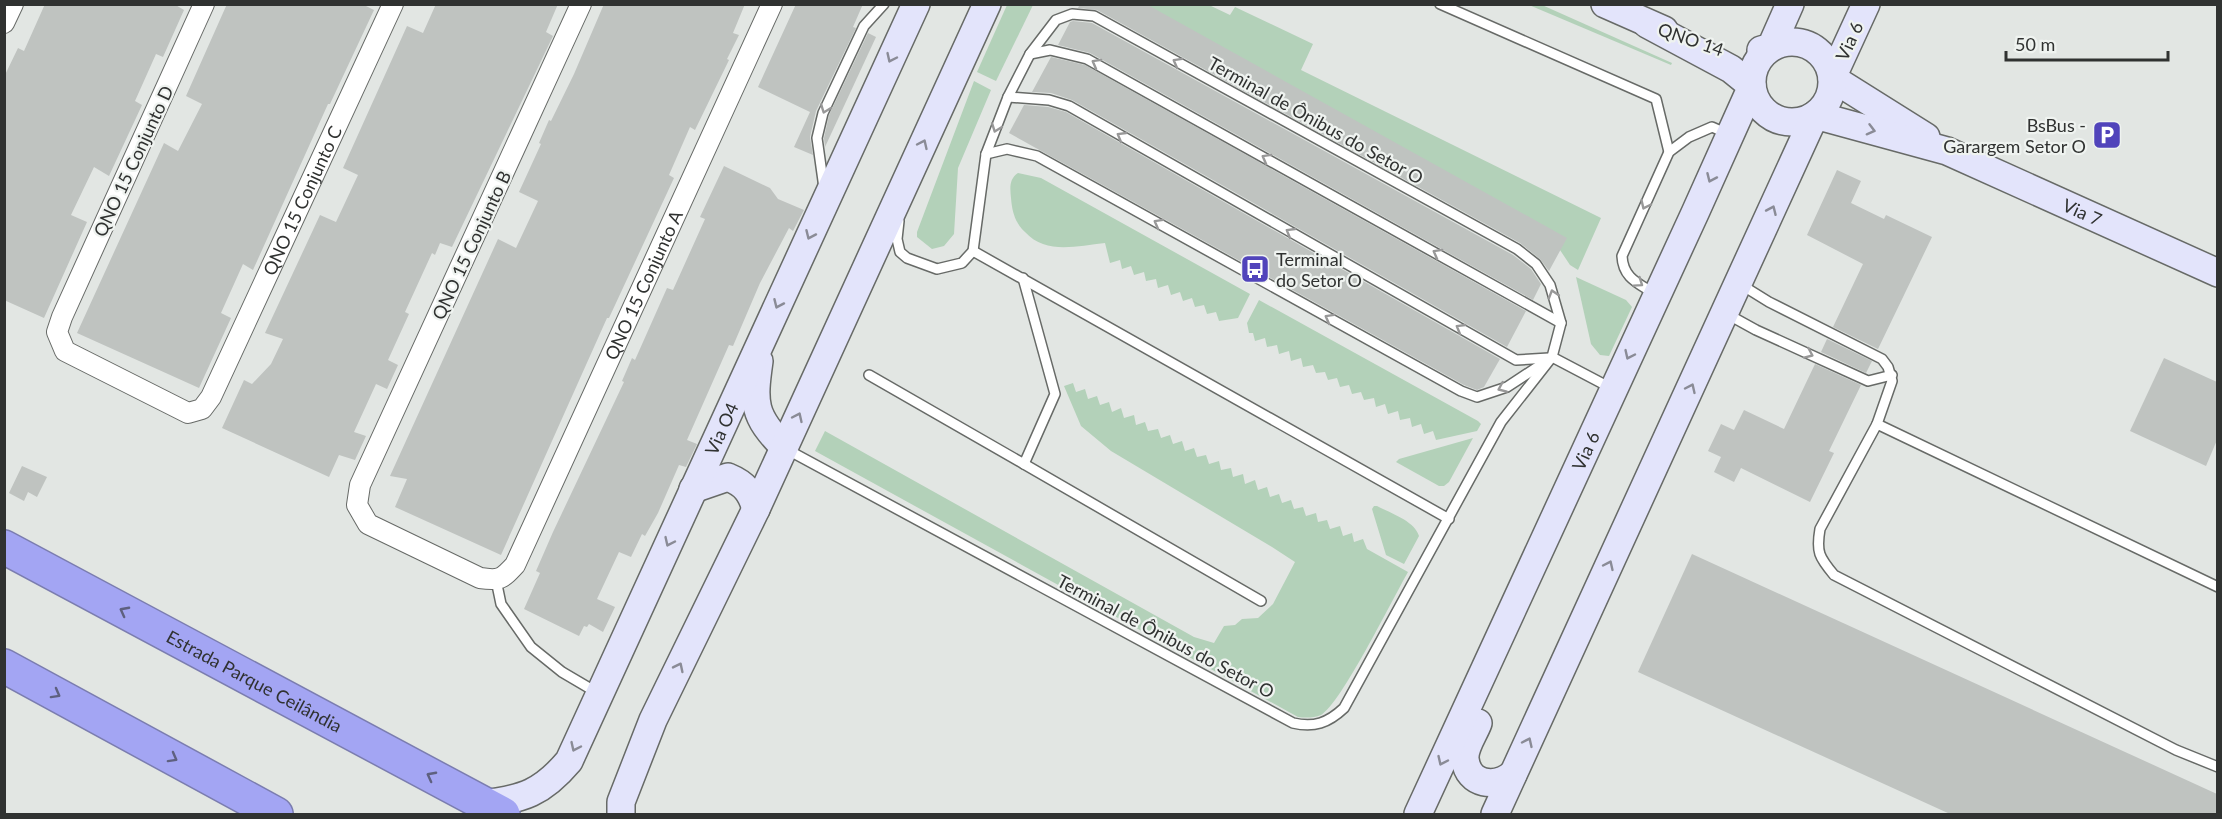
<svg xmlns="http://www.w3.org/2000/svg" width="2222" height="819" viewBox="0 0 2222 819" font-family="Lato,sans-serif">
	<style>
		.green { fill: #b3d1b9 }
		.building { fill: #bfc3c0 }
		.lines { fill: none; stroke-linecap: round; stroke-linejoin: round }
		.lane-casing { stroke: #676a67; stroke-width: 12 }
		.street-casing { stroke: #676a67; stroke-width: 22 }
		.secondary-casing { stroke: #676a67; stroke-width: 30 }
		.highway-casing { stroke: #7b7daf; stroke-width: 36 }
		.lane { stroke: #fff; stroke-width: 9 }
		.street { stroke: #fff; stroke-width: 20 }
		.secondary { stroke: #e3e4fb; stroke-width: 27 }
		.highway { stroke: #a3a5f3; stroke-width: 33 }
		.oneway { stroke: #8a8b96 }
		.oneway2 { stroke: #989898 }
		.oneway3 { stroke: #5e607f }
		.labels { text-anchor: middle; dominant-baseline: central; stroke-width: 4.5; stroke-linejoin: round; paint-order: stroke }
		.street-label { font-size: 18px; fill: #303231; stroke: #eff3f0 }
		.poi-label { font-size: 18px; fill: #303231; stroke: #eff3f0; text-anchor: end }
	</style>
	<rect width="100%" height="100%" fill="#e2e6e3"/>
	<g class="green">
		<path d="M1007 5H1033L996 81 977 72Z"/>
		<path d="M1146 5H1209L1230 15 1235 7 1313 44 1301 70 1601 218 1578 270 1570 265 1558 247Z"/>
		<path d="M1529 5H1542L1672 63 1671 65Z"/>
		<path d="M974 81 991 90 958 168 954 234 944 246 932 249 917 237V232Z"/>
		<path d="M1018 173 1041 178 1250 294 1238 318 1219 321 1216 312 1207 314 1204 305 1195 307 1192 298 1183 301 1180 292 1171 295 1168 285 1158 288 1156 279 1146 281 1144 272 1134 275 1131 266 1122 269 1120 260 1110 263 1105 243C1076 246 1046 255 1025 232 1015 223 1012 211 1011 198 1010 188 1009 179 1018 173Z"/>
		<path d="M1576 277 1626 300 1632 307 1609 356 1600 355 1591 344Z"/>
		<path d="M1259 300 1478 421 1481 424 1477 431 1436 440 1433 431 1424 434 1421 424 1412 427 1410 418 1400 420 1398 411 1388 414 1385 404 1376 407 1374 398 1364 400 1361 392 1352 394 1349 385 1340 387 1337 378 1328 380 1325 372 1316 373 1313 365 1303 367 1301 358 1291 361 1289 351 1279 354 1277 345 1267 347 1265 338 1255 341 1253 333H1249L1247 323Z"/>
		<path d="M1073 383 1076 392 1085 389 1088 399 1097 396 1100 405 1109 402 1112 412 1121 408 1124 418 1134 415 1136 425 1145 422 1148 431 1158 429 1161 438 1170 435 1173 444 1182 441 1185 451 1194 448 1197 457 1206 455 1209 464 1219 461 1221 470 1231 468 1233 477 1243 474 1245 484 1255 480 1258 490 1267 487 1270 497 1279 494 1282 503 1291 500 1294 509 1303 507 1306 516 1316 513 1318 522 1327 520 1330 529 1340 526 1343 536 1352 533 1354 542 1363 539 1367 549 1408 572C1393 598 1341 704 1321 715 1314 718 1305 718 1298 717L815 451 825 431 1194 637 1214 643 1224 626 1235 625 1242 619 1258 618 1273 604 1295 562 1272 547 1111 451 1081 426 1064 386Z"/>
		<path d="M1473 438 1449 482 1444 486H1439L1396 462 1399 459Z"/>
		<path d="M1374 506H1377C1390 513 1415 521 1419 536L1404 564 1386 555 1372 509Z"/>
	</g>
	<g class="building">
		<path d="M45 4H174L184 10 163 57 156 54 135 101 142 105 109 176 94 167 71 215 87 222 44 318 4 300V77L18 48 24 51Z"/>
		<path d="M227 4H362L374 10 330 104H328L253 270 243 264 221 313 231 318 199 388 77 333 164 143 178 151 202 104 186 96Z"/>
		<path d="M436 4H558L546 32 553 36 452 247 440 243 435 255 432 253 416 288 405 312 409 314 388 360 398 365 387 389 376 384 354 432 366 436 355 460 339 455 329 477 222 428 244 380 252 384 271 364 283 339 265 333 320 215 336 222 358 175 343 168 407 26 423 33Z"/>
		<path d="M604 4H745L733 33 739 35 727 59 729 60 695 130 690 127 669 175 674 178 609 318H607L501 555 395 507 407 479 390 476 498 239 516 248 538 201 519 192 541 144 539 143 549 120 551 121 574 74Z"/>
		<path d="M796 4H863L853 27 856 28 816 111 810 137 813 155 794 147 810 112 758 87Z"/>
		<path d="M1080 4H1146L1567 238 1549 271 1540 259 1520 243 1097 10 1078 8Z"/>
		<path d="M1073 21 1092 23 1513 255 1531 269 1541 284 1533 300 1090 53 1058 45 1070 22Z"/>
		<path d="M868 33 876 37 825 147 824 138 829 115Z"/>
		<path d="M1051 57 1085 65 1526 311 1507 347 1072 100 1051 93 1032 92Z"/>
		<path d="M1024 105 1048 107 1066 112 1500 359 1484 387 1477 390 1464 385 1009 133Z"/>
		<path d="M724 166 770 188 778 199 804 210 793 231 789 228 760 283 733 346 729 345 687 440 697 444 686 467 679 465 658 513 645 536 642 534 631 557 619 552 597 599 615 607 603 632 589 624 587 627 584 626 579 636 524 609 540 573 536 571 553 532 624 382 622 381 632 358 635 360 667 288 673 290 705 219 700 217Z"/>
		<path d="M1837 170 1861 181 1851 203 1884 219 1886 215 1932 237 1878 349 1833 327 1863 264 1807 235Z"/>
		<path d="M1827 339 1872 361 1866 373 1821 352Z"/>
		<path d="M2164 358 2217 382V440L2206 466 2130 431Z"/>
		<path d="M1815 364 1861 385 1829 451 1834 453 1810 502 1741 468 1734 482 1714 472 1721 457 1708 451 1721 424 1734 430 1744 410 1784 429Z"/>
		<path d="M22 466 47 477 37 497 28 492 24 501 9 493Z"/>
		<path d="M1692 554 2217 794V814H1950L1638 672Z"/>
	</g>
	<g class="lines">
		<g class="lane-casing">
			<g id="lane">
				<path d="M1440 4 1656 99 1669 152"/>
				<path d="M1030 54 1050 50 1087 59 1561 323"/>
				<path d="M1008 97 1049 100 1069 106 1516 360 1549 358"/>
				<path d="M986 154 1007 149 1037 156 1461 391 1477 397 1507 387 1545 362"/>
				<path d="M824 188 817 138 823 113 864 26 884 4"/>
				<path d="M899 221 897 239 900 252 907 258 937 269 962 263 973 251 986 154 1008 97 1030 54 1056 20 1072 14 1094 16 1517 249 1536 264 1550 285 1561 323 1552 357 1611 388"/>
				<path d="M973 251 1449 519"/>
				<path d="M1740 284 1769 302 1882 359 1888 367 1892 381 1877 424 1820 529C1816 552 1819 557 1834 575L2176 750 2218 767"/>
				<path d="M1655 294C1638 283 1623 278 1622 256L1669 152 1689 137 1712 127 1728 134"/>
				<path d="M1727 314 1756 330 1868 381 1892 375"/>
				<path d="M869 375 1024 464 1055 394 1023 278"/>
				<path d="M1877 424 2218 587"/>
				<path d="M786 449 1293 723C1314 728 1328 723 1344 708L1501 422 1552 357"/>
				<path d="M1024 464 1261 601"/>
				<path d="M496 580 501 604 531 647 562 672 596 692"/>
			</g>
		</g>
		<g class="street-casing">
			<g id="street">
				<path id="s1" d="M204 4 62 317 57 332 65 351 188 413 202 409 211 397 393 4"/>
				<path id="s2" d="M581 4 360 485 357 505 368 524 480 578C500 581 502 579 515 565L772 4"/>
				<path d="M4 23 13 4"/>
			</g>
		</g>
		<g class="secondary-casing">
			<g id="secondary">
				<path d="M1605 4 1664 30"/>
				<path d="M1866 4 1832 78 1926 137"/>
				<circle cx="1792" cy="82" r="40"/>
				<path d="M1761 50 1771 47 1790 4"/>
				<path d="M759 361C753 403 753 416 784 447"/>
				<path d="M693 489 728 477C745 484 751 492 756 509"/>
				<path d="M1478 723C1474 734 1464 747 1465 759 1468 786 1496 788 1513 774"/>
				<path id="s3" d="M483 804C523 799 542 793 569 761L916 4"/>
				<path d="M621 814V802L653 720 756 509 987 4"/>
				<path id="s4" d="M1418 814 1695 213 1752 86 1731 69 1647 24"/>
				<path id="s5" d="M1495 814 1815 115 1947 151 2218 273"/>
			</g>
		</g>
		<g class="highway-casing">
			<g id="highway">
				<path id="s6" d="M4 547 503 814"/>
				<path d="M4 666 276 814"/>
			</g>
		</g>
		<use href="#lane" class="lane"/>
		<use href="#street" class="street"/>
		<use href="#secondary" class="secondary"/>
		<use href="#highway" class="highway"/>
	</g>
	<defs><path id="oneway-chevron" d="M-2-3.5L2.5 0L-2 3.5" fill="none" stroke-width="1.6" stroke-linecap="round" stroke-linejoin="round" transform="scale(1.5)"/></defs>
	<g class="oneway">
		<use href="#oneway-chevron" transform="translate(891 58) rotate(115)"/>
		<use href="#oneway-chevron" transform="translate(1871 130) rotate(15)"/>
		<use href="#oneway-chevron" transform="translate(923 144) rotate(-65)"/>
		<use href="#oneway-chevron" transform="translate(1711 178) rotate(114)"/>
		<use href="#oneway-chevron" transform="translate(1772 210) rotate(-66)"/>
		<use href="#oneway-chevron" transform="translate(810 235) rotate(114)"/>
		<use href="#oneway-chevron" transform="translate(778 304) rotate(114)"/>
		<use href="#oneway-chevron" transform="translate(1629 355) rotate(115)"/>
		<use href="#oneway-chevron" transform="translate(1691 388) rotate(-65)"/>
		<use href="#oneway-chevron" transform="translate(798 417) rotate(-65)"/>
		<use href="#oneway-chevron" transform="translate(669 542) rotate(115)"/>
		<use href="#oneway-chevron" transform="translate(1609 565) rotate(-65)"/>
		<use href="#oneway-chevron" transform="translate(679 667) rotate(-64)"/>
		<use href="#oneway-chevron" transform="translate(1528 742) rotate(-65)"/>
		<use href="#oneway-chevron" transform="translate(575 747) rotate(115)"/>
		<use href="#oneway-chevron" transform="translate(1442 761) rotate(115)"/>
	</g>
	<g class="oneway2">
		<use href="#oneway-chevron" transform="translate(1177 62) rotate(-151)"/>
		<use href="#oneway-chevron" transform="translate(1096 63) rotate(-151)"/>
		<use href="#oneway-chevron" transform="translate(825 109) rotate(111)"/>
		<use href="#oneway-chevron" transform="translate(996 128) rotate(110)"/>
		<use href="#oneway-chevron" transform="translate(1121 136) rotate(-150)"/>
		<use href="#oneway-chevron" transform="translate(1266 158) rotate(-151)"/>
		<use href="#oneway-chevron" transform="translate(1645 205) rotate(115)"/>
		<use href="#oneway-chevron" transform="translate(1158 223) rotate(-151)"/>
		<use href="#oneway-chevron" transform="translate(1290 232) rotate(-150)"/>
		<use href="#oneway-chevron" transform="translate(1437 253) rotate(-151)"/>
		<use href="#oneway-chevron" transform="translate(1639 283) rotate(35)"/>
		<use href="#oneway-chevron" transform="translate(1553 294) rotate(-107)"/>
		<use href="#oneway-chevron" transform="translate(1329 318) rotate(-151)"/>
		<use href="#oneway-chevron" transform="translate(1460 328) rotate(-150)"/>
		<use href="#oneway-chevron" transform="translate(1809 354) rotate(24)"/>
		<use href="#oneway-chevron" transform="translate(1502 388) rotate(157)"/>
	</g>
	<g class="oneway3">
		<use href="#oneway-chevron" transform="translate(124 611) rotate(-152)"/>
		<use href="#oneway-chevron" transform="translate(56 694) rotate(29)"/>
		<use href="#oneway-chevron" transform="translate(173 758) rotate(29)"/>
		<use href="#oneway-chevron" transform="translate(431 776) rotate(-152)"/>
	</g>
	<defs>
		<g id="parking-square" transform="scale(1.5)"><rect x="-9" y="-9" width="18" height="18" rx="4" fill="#5144bb" stroke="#eff3f0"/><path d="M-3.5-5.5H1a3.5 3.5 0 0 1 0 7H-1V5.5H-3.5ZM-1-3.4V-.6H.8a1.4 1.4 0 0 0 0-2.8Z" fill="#fff"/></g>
		<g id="bus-square" transform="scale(1.5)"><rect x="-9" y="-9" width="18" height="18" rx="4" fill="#5144bb" stroke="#eff3f0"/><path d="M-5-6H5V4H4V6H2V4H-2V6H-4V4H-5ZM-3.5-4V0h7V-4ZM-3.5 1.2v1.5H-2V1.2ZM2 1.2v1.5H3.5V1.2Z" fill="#fff"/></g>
	</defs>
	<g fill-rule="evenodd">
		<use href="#parking-square" x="2107" y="135"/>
		<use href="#bus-square" x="1255" y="269"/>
	</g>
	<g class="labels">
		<g class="street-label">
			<text transform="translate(1691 39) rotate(19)">QNO 14</text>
			<text transform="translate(1849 41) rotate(-65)">Via 6</text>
			<text transform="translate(1316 120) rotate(29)">Terminal de Ônibus do Setor O</text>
			<text transform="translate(133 161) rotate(-65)">QNO 15 Conjunto D</text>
			<text stroke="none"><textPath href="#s1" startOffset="764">QNO 15 Conjunto C</textPath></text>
			<text stroke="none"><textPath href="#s5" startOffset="1054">Via 7</textPath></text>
			<text transform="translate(471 245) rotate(-65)">QNO 15 Conjunto B</text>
			<text stroke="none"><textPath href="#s2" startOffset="1044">QNO 15 Conjunto A</textPath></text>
			<text stroke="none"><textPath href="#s3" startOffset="465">Via O4</textPath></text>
			<text stroke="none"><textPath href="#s4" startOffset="400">Via 6</textPath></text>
			<text transform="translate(1166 636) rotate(28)">Terminal de Ônibus do Setor O</text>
			<text stroke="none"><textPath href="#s6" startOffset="284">Estrada Parque Ceilândia</textPath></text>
		</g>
		<g class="poi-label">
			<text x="2086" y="125">BsBus -<tspan x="2086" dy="21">Garargem Setor O</tspan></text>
			<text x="1276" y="259" text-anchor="start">Terminal<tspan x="1276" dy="21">do Setor O</tspan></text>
		</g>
	</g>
	<rect width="2222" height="819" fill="none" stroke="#303231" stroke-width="12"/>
	<path d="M2006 51v9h162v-9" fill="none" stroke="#303231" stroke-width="3"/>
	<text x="2015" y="51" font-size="18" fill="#303231" stroke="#eff3f0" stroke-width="4.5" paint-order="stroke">50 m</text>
</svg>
